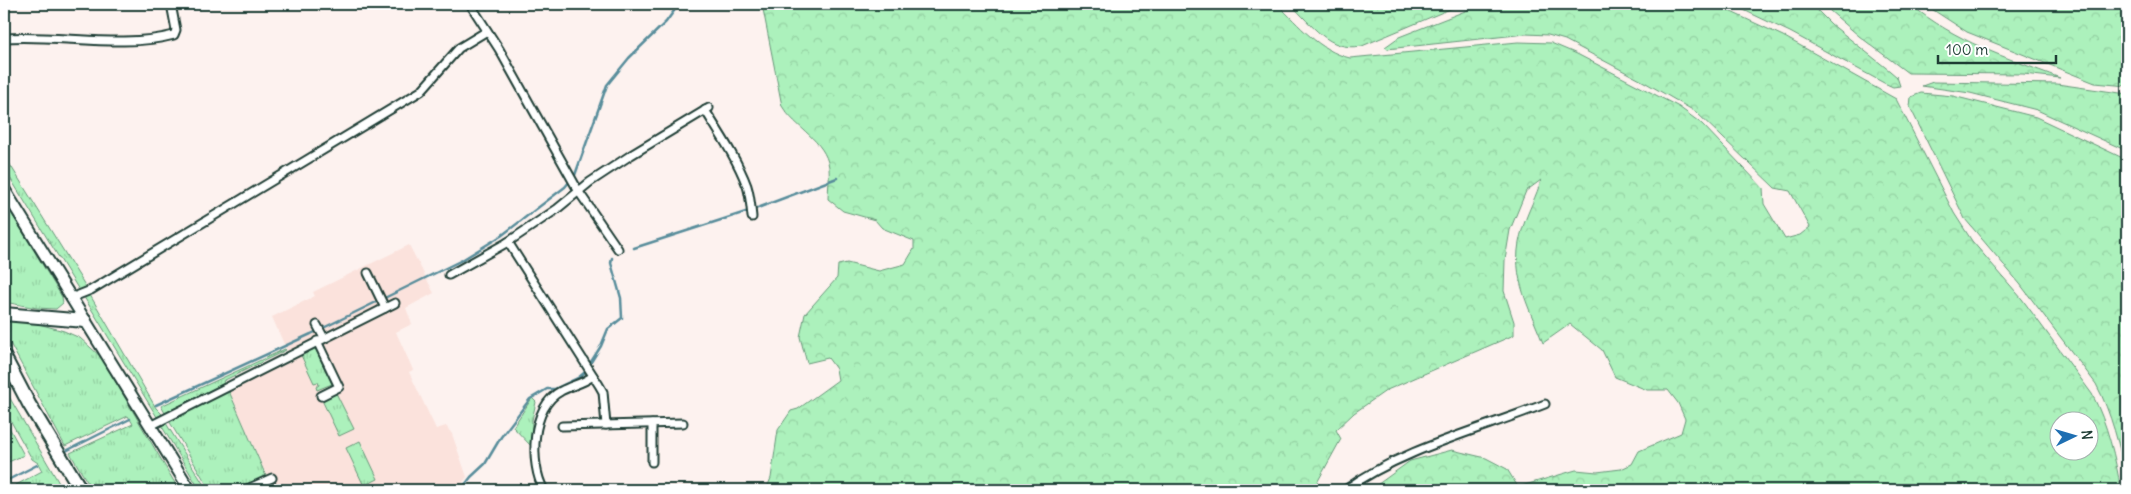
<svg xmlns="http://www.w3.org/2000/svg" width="2131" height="494" viewBox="0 0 2131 494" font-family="Delius,sans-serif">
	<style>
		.built { fill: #fbe2dc }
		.grass { fill: url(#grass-tufts); stroke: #669778 }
		.forest { fill: url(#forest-crowns); stroke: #669778; fill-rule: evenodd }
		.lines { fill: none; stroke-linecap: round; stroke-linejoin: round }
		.stream { stroke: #588d9b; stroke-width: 2.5 }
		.minor-casing { stroke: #1f3d34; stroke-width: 11 }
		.secondary-casing { stroke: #1f3d34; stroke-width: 14 }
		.motorway-casing { stroke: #1f3d34; stroke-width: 16 }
		.minor { stroke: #fff; stroke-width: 7 }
		.secondary { stroke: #fff; stroke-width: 10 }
		.motorway { stroke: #fff; stroke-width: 12 }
	</style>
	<defs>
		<pattern id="grass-tufts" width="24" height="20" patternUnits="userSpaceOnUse" patternTransform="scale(1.25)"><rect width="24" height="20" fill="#acf1bc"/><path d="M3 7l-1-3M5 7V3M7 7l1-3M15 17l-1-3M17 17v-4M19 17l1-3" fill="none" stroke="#94d0a2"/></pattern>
		<pattern id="forest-crowns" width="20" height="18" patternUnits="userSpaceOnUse" patternTransform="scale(1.25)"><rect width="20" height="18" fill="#acf1bc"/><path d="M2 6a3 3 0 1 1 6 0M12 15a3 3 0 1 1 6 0" fill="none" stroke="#94d0a2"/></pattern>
	</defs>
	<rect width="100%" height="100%" fill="#fdf2ef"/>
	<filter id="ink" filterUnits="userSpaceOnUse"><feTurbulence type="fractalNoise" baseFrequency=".02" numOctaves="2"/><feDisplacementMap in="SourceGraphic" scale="10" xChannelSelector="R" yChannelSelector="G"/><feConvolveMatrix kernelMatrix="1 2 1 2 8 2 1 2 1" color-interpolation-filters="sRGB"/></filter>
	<g filter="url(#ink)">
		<path class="built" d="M409 245 434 293 406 308 412 324 396 332 413 370 409 372 436 429 446 426 452 434 467 477 457 490H273L225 382 287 351 272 317 315 296 313 292Z"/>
		<g class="grass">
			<path d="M4 155 86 287 79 290 4 168Z"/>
			<path d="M4 201 62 297 63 303 56 309 37 308 4 302Z"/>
			<path d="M90 295 156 408 162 414 157 417 84 297Z"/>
			<path d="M4 320 28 321 64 331 80 338 101 357 179 490H92L70 453 133 424 128 416 65 446 4 332Z"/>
			<path d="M314 346 332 384 317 390 316 387 319 385 318 382 314 383 300 353Z"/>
			<path d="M285 349 286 350 223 381 224 383 165 413 161 406Z"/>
			<path d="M4 388 63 490H20L16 485 42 471 38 463 32 459 4 409Z"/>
			<path d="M228 389 266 476 233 490H210L168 419Z"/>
			<path d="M335 391 354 429 339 436 321 398Z"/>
			<path d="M532 398 536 402 532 420 531 446 513 427Z"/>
			<path d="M4 418 24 455 4 464Z"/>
			<path d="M164 420 207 490H200L161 425Z"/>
			<path d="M360 441 378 479 364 486 346 448Z"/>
		</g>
		<g class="forest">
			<path d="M762 4H1277C1299 25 1319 51 1350 58L1518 42 1551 43 1577 54 1679 107 1702 124 1763 188 1764 204 1785 239 1800 235 1810 227 1790 191 1775 188 1696 112 1646 83 1565 40 1548 35 1526 34 1387 49 1385 47 1399 37 1483 4H1714L1783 36 1896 99 1954 213 1972 241 2022 299 2092 394C2108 425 2115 457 2121 490H1370L1410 461 1452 450 1486 458 1507 469 1518 487 1576 470 1597 472 1621 469 1632 464 1639 451 1681 433 1685 419 1678 403 1668 390H1647L1615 377 1602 350 1570 324 1543 343C1527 302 1508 272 1523 227 1528 211 1537 195 1541 180L1526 191 1510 230 1505 260 1504 291 1514 322V335L1387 390 1354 413 1336 430 1341 439 1313 490H766L771 478 778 430 791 411 798 409 838 380 836 369 828 358 807 363 800 337 805 314 837 278 838 265 847 263 879 271 905 264 914 249V241L882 228 875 220 843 211 828 199C828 189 830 177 829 167 825 140 795 128 782 106ZM2058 422H2088V452H2058Z"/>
			<path d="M1290 4H1462L1362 46C1328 52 1313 25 1290 4Z"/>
			<path d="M1731 4H1811L1831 24 1890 71 1897 77 1900 86 1893 87 1884 83 1790 32Z"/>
			<path d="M1822 4H1910C1956 42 2005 57 2060 78L2023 74 1908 73 1859 36Z"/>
			<path d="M1924 4H2127V86L2095 83 1967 32Z"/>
			<path d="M1933 82 2057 84 2127 94V151L2037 110 1970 93 1922 86Z"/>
			<path d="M1921 93 1953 96 2036 117 2127 160V479C2119 446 2112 414 2096 384L2020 284 1965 219 1910 107 1911 97Z"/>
		</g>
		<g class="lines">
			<g class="stream">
				<path d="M634 248 755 209 837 178"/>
				<path d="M156 405 311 334 462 260 501 236 565 187 575 175 607 85 629 58 666 22 679 4"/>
				<path d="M66 451 130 419"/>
				<path d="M4 482 37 465"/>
				<path d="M461 490 471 477 485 464 501 437 530 399 547 389H555L578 378 584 373 601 346 608 329 622 318 621 298 611 263 612 258"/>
			</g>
			<g class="minor-casing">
				<g id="minor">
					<path d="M470 4 499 49 579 192 618 249"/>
					<path d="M4 38C58 34 122 49 174 35L176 30 171 4"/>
					<path d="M705 110C720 134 737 159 747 186 750 195 751 207 752 217"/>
					<path d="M508 242 599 385 603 392 606 425"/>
					<path d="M368 273 385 308"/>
					<path d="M449 275 508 242 557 209 590 182 631 155 709 108"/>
					<path d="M71 298 91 290 421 91 459 48 487 31"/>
					<path d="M317 325 324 338"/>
					<path d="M317 341 339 387 321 396"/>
					<path d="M652 424V462"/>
					<path d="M150 426 395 303"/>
					<path d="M562 426 683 423"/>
					<path d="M245 490 272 478"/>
					<path d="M544 490C529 464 531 406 561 391 572 385 582 384 593 376"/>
					<path d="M1345 490C1402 449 1479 430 1545 404"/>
				</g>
			</g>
			<g class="secondary-casing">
				<path id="secondary" d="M4 189 190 490"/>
			</g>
			<g class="motorway-casing">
				<g id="motorway">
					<path d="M4 314 85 321"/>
					<path d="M4 356 29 404 81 490"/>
				</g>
			</g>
			<use href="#minor" class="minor"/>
			<use href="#secondary" class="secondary"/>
			<use href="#motorway" class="motorway"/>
		</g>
	</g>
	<rect width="2131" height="494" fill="none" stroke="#fff" stroke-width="20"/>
	<rect x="10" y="10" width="2111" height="474" fill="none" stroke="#1f3d34" stroke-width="2" filter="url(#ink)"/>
	<g transform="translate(2074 436) rotate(85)"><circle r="24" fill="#ffffff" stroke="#a5b1ae"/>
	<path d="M0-4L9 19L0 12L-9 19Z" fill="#1f6fb2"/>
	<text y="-8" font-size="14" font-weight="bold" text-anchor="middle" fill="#1f3d34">N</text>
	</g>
	<path d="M1938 55v8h118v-8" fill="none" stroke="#1f3d34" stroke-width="2.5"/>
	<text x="1946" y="55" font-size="15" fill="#1f3d34" stroke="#ffffff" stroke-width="4" paint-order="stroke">100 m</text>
</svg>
